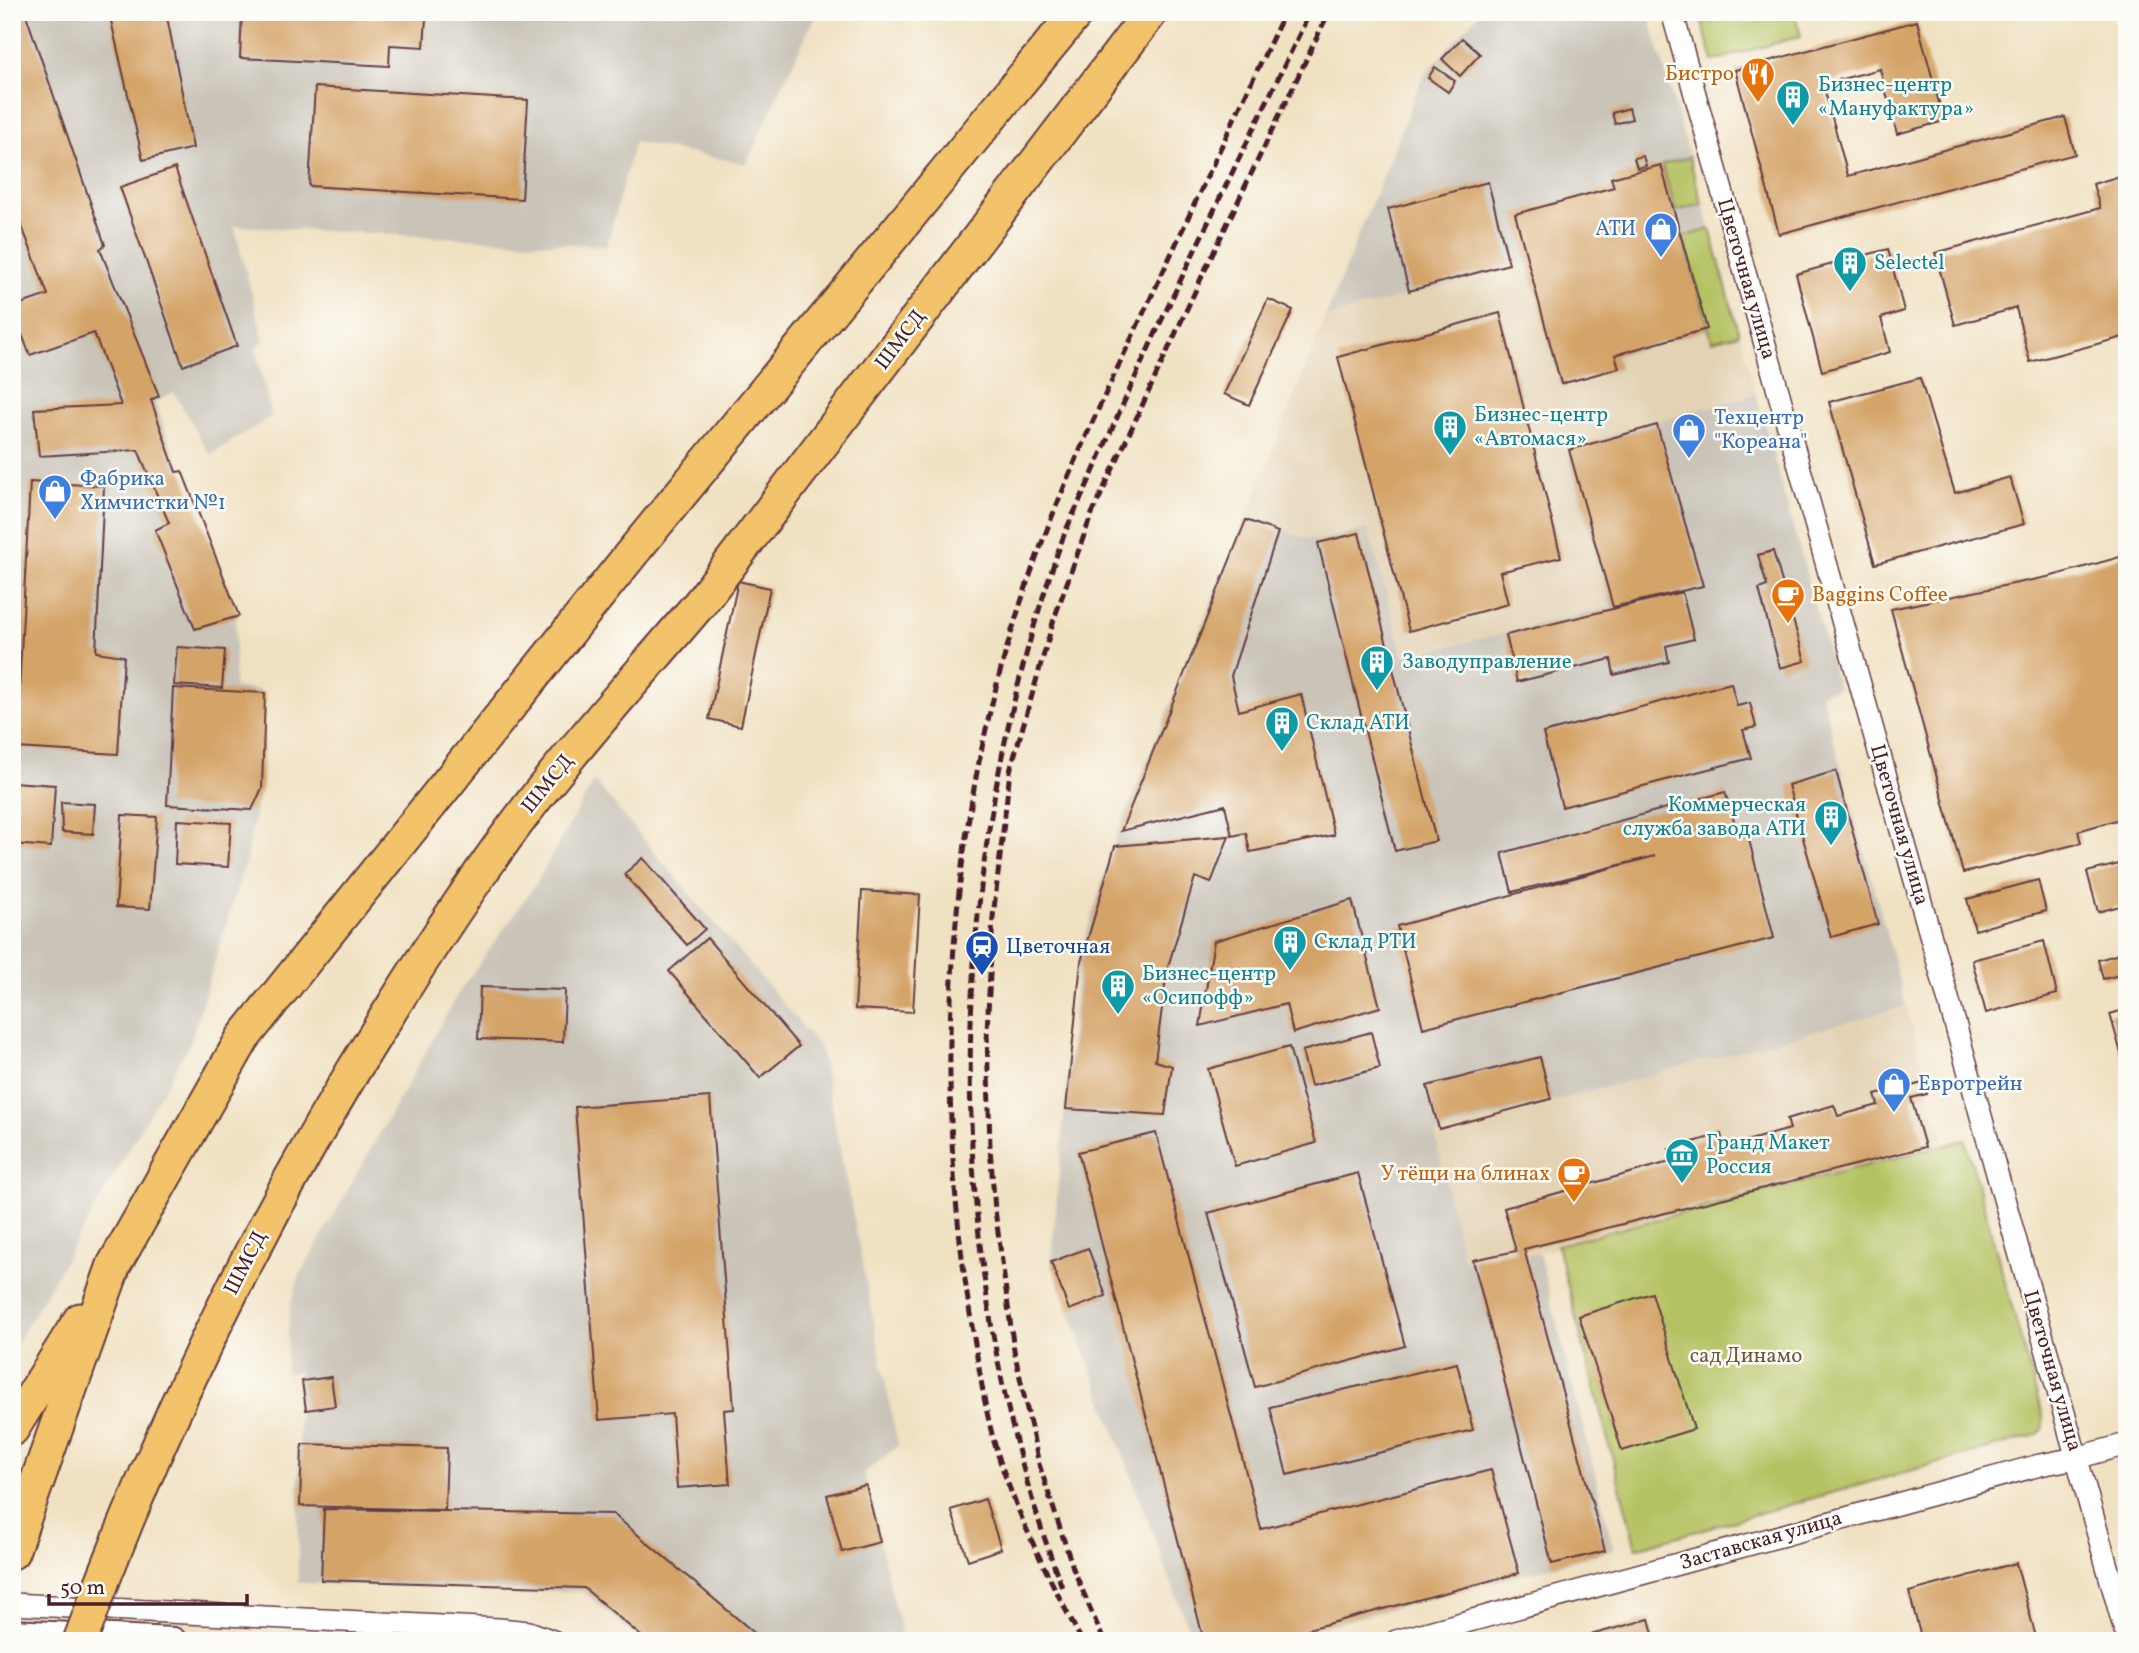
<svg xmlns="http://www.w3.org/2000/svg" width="2139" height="1653" viewBox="0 0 2139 1653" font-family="Vollkorn,serif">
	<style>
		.built { fill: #e3d2b4 }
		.industrial { fill: #c9c3b8 }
		.green { fill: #b5c264; stroke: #807048; stroke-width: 2 }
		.building { fill: #d4a368 }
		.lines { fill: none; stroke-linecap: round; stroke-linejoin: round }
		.minor-casing { stroke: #633c42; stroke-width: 24 }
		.tertiary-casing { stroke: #633c42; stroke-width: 30 }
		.primary-casing { stroke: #633c42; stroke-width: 37 }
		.minor { stroke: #fff; stroke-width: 21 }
		.tertiary { stroke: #fff; stroke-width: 26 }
		.primary { stroke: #f2c36a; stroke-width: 33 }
		.rail { stroke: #4a1f2b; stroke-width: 5; stroke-dasharray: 10 5; stroke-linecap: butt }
		.primary-bridge-casing { stroke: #633c42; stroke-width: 37; stroke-linecap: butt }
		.primary-bridge { stroke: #f2c36a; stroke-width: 33 }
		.labels { text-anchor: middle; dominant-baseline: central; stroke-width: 5; stroke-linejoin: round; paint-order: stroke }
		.food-label { font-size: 21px; fill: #c56008; stroke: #fdfcf7; text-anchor: end }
		.culture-label { font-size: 21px; fill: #0d838f; stroke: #fdfcf7; text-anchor: start }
		.shop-label { font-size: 21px; fill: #366cbe; stroke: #fdfcf7; text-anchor: start }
		.street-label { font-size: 21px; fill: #4a1f2b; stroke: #fdfcf7 }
		.transit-label { font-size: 21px; fill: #164399; stroke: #fdfcf7; text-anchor: start }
		.park-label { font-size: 21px; fill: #6f583f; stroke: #fdfcf7 }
	</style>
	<rect width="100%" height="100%" fill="#fdfcf7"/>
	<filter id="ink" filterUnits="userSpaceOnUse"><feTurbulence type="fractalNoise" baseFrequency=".0143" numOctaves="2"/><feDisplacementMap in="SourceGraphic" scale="14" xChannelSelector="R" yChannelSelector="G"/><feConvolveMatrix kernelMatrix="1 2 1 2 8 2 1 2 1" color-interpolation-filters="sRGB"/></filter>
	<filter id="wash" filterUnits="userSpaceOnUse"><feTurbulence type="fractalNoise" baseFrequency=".00686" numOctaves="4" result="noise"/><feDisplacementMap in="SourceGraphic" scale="28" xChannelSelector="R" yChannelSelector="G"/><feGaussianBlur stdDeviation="1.57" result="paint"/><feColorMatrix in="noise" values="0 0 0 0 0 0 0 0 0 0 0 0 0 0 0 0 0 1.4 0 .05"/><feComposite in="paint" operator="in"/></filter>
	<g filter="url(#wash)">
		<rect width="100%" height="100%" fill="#f0e1c2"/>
		<g class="built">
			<path d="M1527 261 1560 384 1620 368 1616 356 1737 322 1756 394 1566 448 1610 607 1404 657 1368 528 1316 541 1246 518 1325 318Z"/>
			<path d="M1906 1006 1944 1143 1539 1253 1463 1261 1435 1132Z"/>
		</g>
		<g class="industrial">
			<path d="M12 12H817L746 164 634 142 607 246 234 226 264 340 255 348 272 416 210 455 174 392 155 402 236 619 234 687 261 690 259 795 246 859 190 1043 12 1352Z"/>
			<path d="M917 12H974L967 19Z"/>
			<path d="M1480 12H1648L1737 322 1617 356 1620 369 1560 385 1527 262 1325 318 1423 76Z"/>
			<path d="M1756 394 1838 688 1821 693 1906 1006 1435 1133 1463 1260 1539 1253 1614 1550 1271 1641H1193L1051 1262 1078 960 1118 832 1246 518 1316 541 1368 528 1404 657 1610 607 1566 448Z"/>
			<path d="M594 781 820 1047 898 1446 864 1473 903 1641H642L583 1592 298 1583 299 1371 285 1374 290 1306 300 1275 458 994 537 882Z"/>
		</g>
		<g class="green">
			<path d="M1699 12H1794L1801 36 1713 61Z"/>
			<path d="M1689 157 1702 204 1676 211 1662 165Z"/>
			<path d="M1710 229 1739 334 1712 341 1683 237Z"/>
			<path d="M1965 1140 2043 1417V1429L2037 1435 1636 1548 1557 1245Z"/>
		</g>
		<g id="blocks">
			<g class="building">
				<path d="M12 12H25L105 245 100 249 159 396 151 400 176 472 182 471 239 616 195 629 155 530 169 523 138 450 39 456 34 409 121 405 94 333 30 355 12 309V307L48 295 12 200Z"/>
				<path d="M109 12H166L193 148 143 160Z"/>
				<path d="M242 12H390V17L426 18 424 47 390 45 389 66 240 58Z"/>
				<path d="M1917 21 1944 121 1897 134 1880 69 1823 84 1848 176 2065 117 2075 154 1779 234 1735 70Z"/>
				<path d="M1462 38 1480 54 1460 76 1442 59Z"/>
				<path d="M1435 67 1455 81 1448 92 1428 78Z"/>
				<path d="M315 87 528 100 522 199 309 186Z"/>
				<path d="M1629 108 1632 119 1615 124 1612 113Z"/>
				<path d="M1643 156 1646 166 1637 168 1634 158Z"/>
				<path d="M1661 165 1707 329 1615 355 1619 368 1561 384 1515 214 1614 187 1611 178Z"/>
				<path d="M175 168 237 346 183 366 120 187Z"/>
				<path d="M2127 174V336L2030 362 2016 308 1955 325 1935 253 2100 208 2093 184Z"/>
				<path d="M1488 182 1509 264 1409 291 1388 209Z"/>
				<path d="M1888 249 1904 311 1881 318 1890 352 1822 371 1796 274Z"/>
				<path d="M1268 299 1293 310 1249 405 1224 394Z"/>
				<path d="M1500 313 1561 557 1500 572 1508 604 1409 631 1338 357Z"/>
				<path d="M1920 378 1955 493 2010 477 2024 524 1875 564 1829 402Z"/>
				<path d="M1657 425 1703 586 1613 607 1569 450Z"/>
				<path d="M30 482 104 486 96 652 124 656 118 754 16 748Z"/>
				<path d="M1246 520 1278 532 1231 676 1239 711 1301 694 1334 835 1250 852 1246 833 1232 836 1225 805 1121 831Z"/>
				<path d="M1359 533 1436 841 1395 851 1318 543Z"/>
				<path d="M1773 551 1805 661 1780 668 1759 589 1767 586 1758 555Z"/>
				<path d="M2127 555V817L2078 831 2081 843 1963 873 1891 609 2052 576Z"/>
				<path d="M738 581 770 588 741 726 709 719Z"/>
				<path d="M1682 592 1694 639 1666 646 1669 662 1614 675 1611 659 1517 682 1506 635Z"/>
				<path d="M177 647 225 650 222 688 174 685Z"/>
				<path d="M1731 683 1737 706 1750 703 1756 727 1743 730 1751 758 1562 807 1543 733Z"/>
				<path d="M173 688 265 693 262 788 252 810 167 805Z"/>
				<path d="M1836 771 1878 924 1831 937 1788 785Z"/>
				<path d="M12 782 55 785 51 847 12 844Z"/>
				<path d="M1725 792 1738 834 1748 836 1774 938 1423 1028 1397 926 1655 856 1512 892 1502 853Z"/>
				<path d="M61 802 95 804 93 834 62 832Z"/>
				<path d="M122 815 157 817 150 909 116 907Z"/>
				<path d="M177 820 231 823 228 867 175 864Z"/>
				<path d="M1229 836 1211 883 1195 877 1167 970 1155 1061 1172 1066 1165 1115 1066 1109 1081 962 1115 846Z"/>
				<path d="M643 858 705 929 687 945 624 874Z"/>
				<path d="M2127 862V904L2098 912 2087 872Z"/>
				<path d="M2038 880 2046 911 1975 930 1967 899Z"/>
				<path d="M862 891 920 895 913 1012 855 1009Z"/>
				<path d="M1352 900 1380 1007 1293 1033 1286 1004 1200 1026 1214 941Z"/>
				<path d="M707 938 799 1046 760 1078 669 971Z"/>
				<path d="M2044 941 2057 994 1986 1013 1972 960Z"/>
				<path d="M2119 954 2124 974 2103 979 2098 960Z"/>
				<path d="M480 987 565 990 563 1042 478 1039Z"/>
				<path d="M2127 1009V1070L2126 1071 2110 1014Z"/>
				<path d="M1371 1032 1380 1068 1311 1086 1302 1051Z"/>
				<path d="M1289 1047 1316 1143 1235 1166 1208 1069Z"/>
				<path d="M1540 1057 1551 1099 1439 1129 1427 1086Z"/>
				<path d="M1923 1083 1927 1094 1911 1098 1925 1147 1524 1249 1605 1551 1552 1564 1473 1260 1516 1251 1504 1208 1673 1161 1669 1149 1721 1134 1724 1147 1790 1129 1787 1119 1834 1105 1838 1116 1878 1105 1875 1095Z"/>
				<path d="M710 1097 734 1409 724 1410 730 1484 677 1488 672 1414 599 1420 575 1107Z"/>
				<path d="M1156 1133 1261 1529 1491 1470 1519 1573 1263 1641H1204L1078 1152Z"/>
				<path d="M1358 1173 1405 1346 1255 1387 1208 1213Z"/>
				<path d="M1088 1248 1106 1296 1069 1310 1051 1262Z"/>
				<path d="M1652 1293 1694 1429 1622 1451 1579 1316Z"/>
				<path d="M1457 1363 1473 1430 1287 1475 1270 1407Z"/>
				<path d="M331 1377 335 1406 306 1410 302 1381Z"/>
				<path d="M302 1444 447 1448 445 1510 300 1506Z"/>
				<path d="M866 1485 880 1542 842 1552 827 1495Z"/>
				<path d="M985 1499 1001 1549 968 1560 951 1510Z"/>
				<path d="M324 1509 613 1514 764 1641H647L584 1588 321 1580Z"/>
				<path d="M2016 1563 2037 1641H1922L1909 1592Z"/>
				<path d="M1649 1619 1655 1641H1588L1587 1636Z"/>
			</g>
		</g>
	</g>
	<g filter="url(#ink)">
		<use href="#blocks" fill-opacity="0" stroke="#633c42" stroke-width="2"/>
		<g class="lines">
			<g class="minor-casing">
				<g id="minor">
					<path d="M1672 12 2127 1638"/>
					<path d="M12 1604 499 1629 529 1632 553 1641"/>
					<path d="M1396 1641 2040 1465 2076 1458 2127 1444"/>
				</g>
			</g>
			<g class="tertiary-casing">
				<path id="tertiary" d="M12 1633 173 1641"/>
			</g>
			<g class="primary-casing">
				<g id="primary">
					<path d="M701 602 1151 12"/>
					<path d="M12 1429 80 1320"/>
					<path d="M12 1552 114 1265 243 1038 632 553 1077 12"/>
				</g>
			</g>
			<use href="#minor" class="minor"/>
			<use href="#tertiary" class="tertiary"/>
			<use href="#primary" class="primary"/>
			<g class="rail">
				<path d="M1062 1587C937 1257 943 877 1060 546 1069 520 1083 496 1094 470 1161 315 1237 164 1310 12"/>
				<path d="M1082 1641C1051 1582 1021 1524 1000 1461 985 1417 980 1371 972 1326 932 1086 945 834 1021 602 1056 495 1105 394 1153 293 1197 199 1240 105 1285 12"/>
				<path d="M1104 1641 1073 1568 1039 1464 1014 1350 995 1210 990 1148 987 1031 993 917 1010 771 1054 619 1091 516 1204 272 1329 12"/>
			</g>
			<g class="primary-bridge-casing">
				<path id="primary-bridge" d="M80 1641C161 1420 265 1209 390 1011 433 942 478 873 528 808 582 737 643 671 701 602"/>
			</g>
			<use href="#primary-bridge" class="primary-bridge"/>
		</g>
	</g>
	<defs>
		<g id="restaurant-pin" transform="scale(1.75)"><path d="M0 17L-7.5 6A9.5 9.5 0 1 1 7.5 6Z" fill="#e8710a" stroke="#fdfcf7"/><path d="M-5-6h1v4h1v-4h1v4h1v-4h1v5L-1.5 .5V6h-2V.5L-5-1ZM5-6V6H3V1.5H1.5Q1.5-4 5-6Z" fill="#fff"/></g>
		<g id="building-pin" transform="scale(1.75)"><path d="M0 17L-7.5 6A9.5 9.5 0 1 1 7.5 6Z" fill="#0f9aa8" stroke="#fdfcf7"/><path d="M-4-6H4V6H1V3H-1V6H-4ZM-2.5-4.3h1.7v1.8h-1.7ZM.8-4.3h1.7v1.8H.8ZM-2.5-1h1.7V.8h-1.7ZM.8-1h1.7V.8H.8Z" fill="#fff"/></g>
		<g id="shop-pin" transform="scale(1.75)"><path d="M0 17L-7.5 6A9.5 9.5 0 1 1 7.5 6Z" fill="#3f7fe0" stroke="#fdfcf7"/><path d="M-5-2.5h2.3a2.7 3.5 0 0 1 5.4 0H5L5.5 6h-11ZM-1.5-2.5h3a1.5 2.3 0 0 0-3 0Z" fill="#fff"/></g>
		<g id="cafe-pin" transform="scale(1.75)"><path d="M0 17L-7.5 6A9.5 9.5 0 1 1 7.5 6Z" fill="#e8710a" stroke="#fdfcf7"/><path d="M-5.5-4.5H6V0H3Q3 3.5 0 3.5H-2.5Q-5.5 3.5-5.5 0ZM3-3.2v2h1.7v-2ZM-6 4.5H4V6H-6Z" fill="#fff"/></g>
		<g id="station-pin" transform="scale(1.75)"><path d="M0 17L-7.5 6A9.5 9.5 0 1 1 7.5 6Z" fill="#1a4fb4" stroke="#fdfcf7"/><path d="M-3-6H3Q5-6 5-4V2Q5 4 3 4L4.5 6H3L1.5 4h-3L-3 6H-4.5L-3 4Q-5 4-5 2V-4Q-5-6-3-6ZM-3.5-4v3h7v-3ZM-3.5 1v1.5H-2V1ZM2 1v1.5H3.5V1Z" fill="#fff"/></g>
		<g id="museum-pin" transform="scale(1.75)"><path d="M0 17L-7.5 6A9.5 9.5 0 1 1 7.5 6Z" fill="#0f9aa8" stroke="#fdfcf7"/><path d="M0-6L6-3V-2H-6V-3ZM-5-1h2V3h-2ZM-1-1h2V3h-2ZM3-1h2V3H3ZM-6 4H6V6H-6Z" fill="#fff"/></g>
	</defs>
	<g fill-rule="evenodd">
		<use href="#restaurant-pin" x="1758" y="74"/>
		<use href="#building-pin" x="1793" y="97"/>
		<use href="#shop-pin" x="1661" y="229"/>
		<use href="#building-pin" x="1850" y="263"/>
		<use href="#building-pin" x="1450" y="427"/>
		<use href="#shop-pin" x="1689" y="430"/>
		<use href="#shop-pin" x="55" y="491"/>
		<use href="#cafe-pin" x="1788" y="595"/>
		<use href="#building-pin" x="1377" y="662"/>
		<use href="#building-pin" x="1282" y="723"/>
		<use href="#building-pin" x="1831" y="817"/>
		<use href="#building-pin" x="1290" y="942"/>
		<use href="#station-pin" x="982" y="947"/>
		<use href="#building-pin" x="1118" y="986"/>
		<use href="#shop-pin" x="1894" y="1084"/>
		<use href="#museum-pin" x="1682" y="1155"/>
		<use href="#cafe-pin" x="1574" y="1174"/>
	</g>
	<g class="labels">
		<g class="food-label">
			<text x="1734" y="74">Бистро</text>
			<text x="1812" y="595" text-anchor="start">Baggins Coffee</text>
			<text x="1550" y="1174">У тёщи на блинах</text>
		</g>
		<g class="culture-label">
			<text x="1818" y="85">Бизнес-центр<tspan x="1818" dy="24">«Мануфактура»</tspan></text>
			<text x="1874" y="263">Selectel</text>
			<text x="1474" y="415">Бизнес-центр<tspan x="1474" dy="24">«Автомася»</tspan></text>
			<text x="1402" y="662">Заводуправление</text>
			<text x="1306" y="723">Склад АТИ</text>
			<text x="1806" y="805" text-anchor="end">Коммерческая<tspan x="1806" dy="24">служба завода АТИ</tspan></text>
			<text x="1314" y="942">Склад РТИ</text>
			<text x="1142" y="974">Бизнес-центр<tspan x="1142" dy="24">«Осипофф»</tspan></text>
			<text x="1706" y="1143">Гранд Макет<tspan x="1706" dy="24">Россия</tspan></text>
		</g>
		<g class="shop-label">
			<text x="1636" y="229" text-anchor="end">АТИ</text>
			<text x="1714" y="418">Техцентр<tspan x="1714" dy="24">"Кореана"</tspan></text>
			<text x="80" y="479">Фабрика<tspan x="80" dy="24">Химчистки №1</tspan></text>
			<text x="1918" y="1084">Евротрейн</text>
		</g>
		<g class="street-label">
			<text transform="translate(1746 279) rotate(74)">Цветочная улица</text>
			<text transform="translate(901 340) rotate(-53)">ШМСД</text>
			<text transform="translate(548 784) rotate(-51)">ШМСД</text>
			<text transform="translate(1899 825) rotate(74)">Цветочная улица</text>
			<text transform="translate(246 1263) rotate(-63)">ШМСД</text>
			<text transform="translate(2052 1371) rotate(74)">Цветочная улица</text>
			<text transform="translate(1761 1541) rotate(-16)">Заставская улица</text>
		</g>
		<g class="transit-label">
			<text x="1006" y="947">Цветочная</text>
		</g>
		<g class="park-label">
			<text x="1746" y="1356">сад Динамо</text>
		</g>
	</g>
	<rect width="2139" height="1653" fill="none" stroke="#fdfcf7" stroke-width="42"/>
	<path d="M49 1594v10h198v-10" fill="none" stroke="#4a1f2b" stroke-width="3.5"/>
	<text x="60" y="1594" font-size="21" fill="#4a1f2b" stroke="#fdfcf7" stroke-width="5" paint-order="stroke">50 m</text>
</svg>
